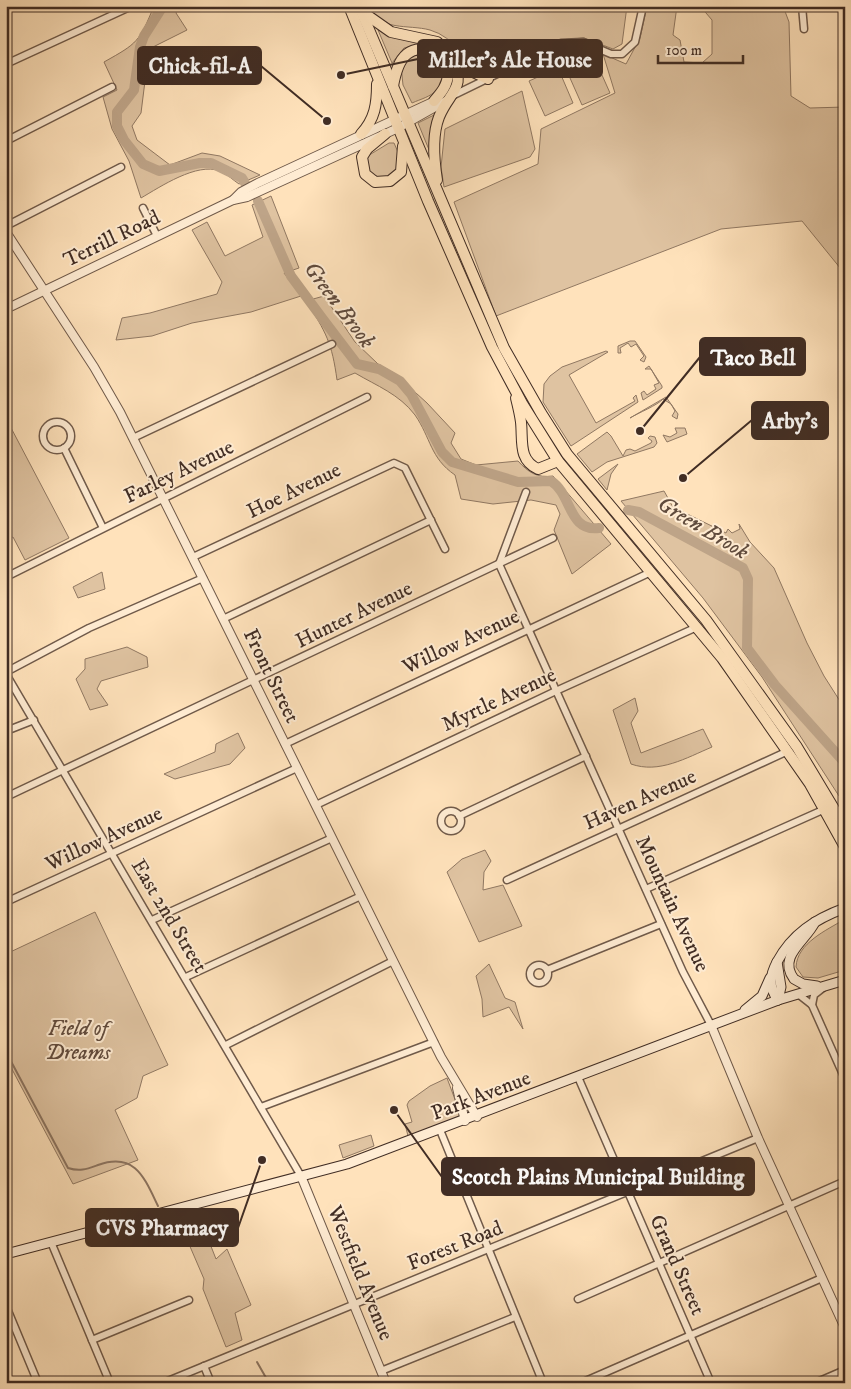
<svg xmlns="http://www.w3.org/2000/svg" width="851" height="1389" viewBox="0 0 851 1389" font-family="'IM FELL DW Pica',serif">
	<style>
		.green { fill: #dfc3a1; stroke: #907862 }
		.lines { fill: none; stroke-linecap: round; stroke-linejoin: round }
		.stream { stroke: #8c7460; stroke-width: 2 }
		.river { stroke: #bea488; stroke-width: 10 }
		.minor-casing { stroke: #705a4a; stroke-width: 9 }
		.tertiary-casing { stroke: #705a4a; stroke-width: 10 }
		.secondary-casing { stroke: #412d24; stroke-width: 11 }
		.trunk-casing { stroke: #412d24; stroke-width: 12 }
		.minor { stroke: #ffecd3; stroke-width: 6 }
		.tertiary { stroke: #ffecd3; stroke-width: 8 }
		.secondary { stroke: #ffecd3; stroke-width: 9 }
		.trunk { stroke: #ffe2bb; stroke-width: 10 }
		.labels { text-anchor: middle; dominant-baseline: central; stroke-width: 4; stroke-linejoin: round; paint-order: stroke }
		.street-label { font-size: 21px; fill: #412d24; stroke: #ffecd3 }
		.park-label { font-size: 21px; font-style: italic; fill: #614b3d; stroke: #ffecd3 }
		.water-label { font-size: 22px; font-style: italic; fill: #604b3d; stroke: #ffecd3 }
		.leader { fill: none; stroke: #412d24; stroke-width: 2 }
		.callout-dot { fill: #412d24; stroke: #ffecd3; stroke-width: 2 }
		.callout { fill: #412d24; stroke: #412d24; stroke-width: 2 }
		.callout-label { font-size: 22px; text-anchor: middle; font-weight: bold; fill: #fff }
	</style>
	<rect width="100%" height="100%" fill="#ffe2bb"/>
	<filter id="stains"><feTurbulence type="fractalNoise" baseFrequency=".004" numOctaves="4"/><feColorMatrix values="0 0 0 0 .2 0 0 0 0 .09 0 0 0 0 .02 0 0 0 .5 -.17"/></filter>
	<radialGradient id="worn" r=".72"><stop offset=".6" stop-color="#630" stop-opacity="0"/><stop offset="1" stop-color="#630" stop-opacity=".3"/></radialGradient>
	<g class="green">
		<path d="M154 6H178L176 13 187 30 149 49 141 113 132 126 137 140 170 165 202 153 220 156 260 175 239 184C233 180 227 174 220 171 197 162 160 187 141 198L129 161 112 129 103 97 117 90 104 62C138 43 139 42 154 6Z"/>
		<path d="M369 6H627L622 44 613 49 584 38 559 40 488 72C466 63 455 37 430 30 408 24 379 32 369 6Z"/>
		<path d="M647 6H677L673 35 680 40 684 62 702 63 712 54V20L700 6H783L789 22 791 96 810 108 845 107V274L802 221 721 229 496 316 454 202 538 164 541 129 615 93 603 54 626 64 640 38Z"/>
		<path d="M378 30 394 37 434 46 418 45 404 48 392 63Z"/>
		<path d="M418 54C436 57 455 72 437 90 430 97 421 99 412 103L403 85 401 66 408 58Z"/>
		<path d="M594 57 610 93 582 105 566 69Z"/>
		<path d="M558 68 573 103 545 116 529 81Z"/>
		<path d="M522 91 535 149 530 157 444 187 441 167 445 129Z"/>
		<path d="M438 113 432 157 418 123Z"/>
		<path d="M389 143H394L401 159 400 166 384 180 369 174 366 157Z"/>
		<path d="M271 196 299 268 284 273 301 296 251 312 192 323 152 336 116 340 122 318 150 313 217 294 222 282 192 230 207 222 225 256 263 237 252 205Z"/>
		<path d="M324 296 355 342 378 364 394 373 427 403 455 433 451 443 461 459 476 465 518 461C529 473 537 478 553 476L611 544 572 574 554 530 560 514 556 505 531 500 493 504 461 499 455 475C430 458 431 438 415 415 399 394 377 386 355 373L337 380C332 343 326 332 306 301Z"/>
		<path d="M630 341H635L646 357 644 362 640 360 644 356 636 344 631 347 628 343 620 348 621 353H618V346Z"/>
		<path d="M606 351 608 352 569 375 596 423 635 401 633 398 636 395 638 402 571 446 543 402 544 384 550 376 562 367Z"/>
		<path d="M649 366 662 386V388L643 400 641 393 644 391 647 395 656 389 654 385 659 383 651 369H645Z"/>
		<path d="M666 397 678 414 677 419 672 416 675 411 671 404 663 399C658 405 638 413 630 418Z"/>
		<path d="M9 424 69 538 25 560 13 537 6 540V425Z"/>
		<path d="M675 428H685L687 434 667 442 663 435 670 437 677 433Z"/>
		<path d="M607 432 611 436 623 456 626 450 630 449 635 451 651 443 652 441 648 438 650 436 655 437 657 443 654 447 607 462 592 472 577 454Z"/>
		<path d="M618 464 611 474 607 490 598 479Z"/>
		<path d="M664 491 673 507 726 533 728 529 732 533 740 529 739 524 750 542 774 568 807 643 824 676 845 709V794L839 796 762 677 703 598 621 501Z"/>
		<path d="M102 572 105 589 78 598 73 587Z"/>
		<path d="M127 647 147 657 148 667 101 681 97 689 108 705 90 710 76 679 85 669V659Z"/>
		<path d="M635 698 638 711 631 723 641 753 703 729 712 747C686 758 659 774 631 764L613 710Z"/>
		<path d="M238 733 245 748 230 764 175 779 164 774 215 752 216 744Z"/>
		<path d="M485 850 491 861 484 872 483 890 503 885 522 926 479 942 447 872 462 859Z"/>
		<path d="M95 912 168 1065 143 1076 137 1098 115 1110 138 1160 73 1184 6 1058V954Z"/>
		<path d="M845 919V970L818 978 803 977 796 967C797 943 827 930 845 919Z"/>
		<path d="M489 964 505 998 515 1002 523 1029 509 1007 483 1017 482 999 476 976Z"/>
		<path d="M447 1078 460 1113 459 1118 408 1136 405 1124 412 1122 407 1105 409 1101 430 1086Z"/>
		<path d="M371 1135 374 1146 343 1158 339 1145Z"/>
		<path d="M199 1216 216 1259 227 1249 251 1305 235 1313 242 1340 226 1347 203 1289 204 1279 179 1221Z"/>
	</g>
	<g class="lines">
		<g class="stream">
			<path d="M6 1052 68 1168C80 1172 87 1169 98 1165 135 1152 144 1177 158 1206"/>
			<path d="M257 1362 269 1383"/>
		</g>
		<g class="river">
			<path d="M163 6 144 36 140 47 134 90 117 112V126L124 140 143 164 159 171 200 163H211L242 178 245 183"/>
			<path d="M258 201 291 276 322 318 357 364 379 369 400 381 411 394 442 452 452 462 518 482 551 481C572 494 568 532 599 528"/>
			<path d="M628 510 639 512 743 568 748 579 747 648 775 685 845 763"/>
		</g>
		<g class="minor-casing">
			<g id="minor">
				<path d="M802 6 804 29"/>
				<path d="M6 64 132 6"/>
				<path d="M454 95 561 43 583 42 611 54H622L635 42 643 6"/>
				<path d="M6 141 112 87"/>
				<path d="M143 208 157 236"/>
				<path d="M6 226 121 167"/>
				<circle cx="57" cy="436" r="14"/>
				<path d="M133 438 332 344"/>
				<path d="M64 448 103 528"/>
				<path d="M526 492 499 564 683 972 711 1025"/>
				<path d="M193 557 394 463 405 468 445 549"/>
				<path d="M6 577 367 397"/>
				<path d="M223 619 431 520"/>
				<path d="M6 672 89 628 203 578"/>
				<path d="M6 674 301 1176"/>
				<path d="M6 731 34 720"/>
				<path d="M285 744 651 572"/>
				<path d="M6 797 553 538"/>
				<path d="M316 805 558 690 697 627"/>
				<circle cx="451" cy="821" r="10"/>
				<path d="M459 816 586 756"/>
				<path d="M507 880 788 751"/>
				<path d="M646 889 825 809"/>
				<path d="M6 902 297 768"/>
				<path d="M152 920 332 838"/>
				<circle cx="539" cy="974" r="9"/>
				<path d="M547 970 661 924"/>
				<path d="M186 977 361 896"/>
				<path d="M798 994 812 1005 845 1079"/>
				<path d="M812 1005 814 995 823 988"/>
				<path d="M226 1045 393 961"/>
				<path d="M578 1077 711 1383"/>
				<path d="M261 1107 434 1042"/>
				<path d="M440 1130 543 1383"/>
				<path d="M51 1242 110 1383"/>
				<path d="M578 1299 845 1181"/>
				<path d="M6 1306 38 1383"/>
				<path d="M92 1340 189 1300"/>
				<path d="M204 1366 211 1383"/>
				<path d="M381 1371 515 1317"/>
				<path d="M163 1383 758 1138"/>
				<path d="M581 1383 822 1278"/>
				<path d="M815 1383 845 1370"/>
			</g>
		</g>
		<g class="tertiary-casing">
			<g id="tertiary">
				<path d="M233 200 241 192 258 183 437 100"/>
				<path d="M6 232 94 367 120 412 441 1057 477 1117"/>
				<path d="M6 309 233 200 247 197 398 128 446 101"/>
				<path d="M711 1025 758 1138 845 1328"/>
				<path d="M457 1088 465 1121"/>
				<path d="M301 1176 386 1383"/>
			</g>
		</g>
		<g class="secondary-casing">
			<g id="secondary">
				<path d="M815 922C806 941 777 956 794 979L803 984 817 986"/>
				<path d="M777 962 781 987 778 1000"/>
				<path d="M778 1000C768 987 770 975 777 962 792 934 815 919 845 908"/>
				<path d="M745 1010 762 996 770 978"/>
				<path d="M6 1254 347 1164 778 1000 845 980"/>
			</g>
		</g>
		<g class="trunk-casing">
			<g id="trunk">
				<path d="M349 6 428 201 492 347 523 405 558 461 722 658 810 784 845 847"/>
				<path d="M359 6 504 348 541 413 567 454 706 620 797 747 845 827"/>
				<path d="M364 13 391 32 437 42 467 69 488 79"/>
				<path d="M393 86C395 75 398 61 407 54 422 42 449 54 448 73 448 85 441 93 434 101"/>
				<path d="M361 134C375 119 377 104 377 84"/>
				<path d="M385 134 367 149 362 157 365 174 375 182 390 181 401 172 403 146"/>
				<path d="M437 180C434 161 432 135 439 117 450 90 467 90 452 56"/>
				<path d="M516 398C518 406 520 414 521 422 523 441 518 460 538 469L558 461"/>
			</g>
		</g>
		<use href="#minor" class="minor"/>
		<use href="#tertiary" class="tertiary"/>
		<use href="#secondary" class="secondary"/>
		<use href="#trunk" class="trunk"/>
	</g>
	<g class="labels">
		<g class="street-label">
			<text transform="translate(112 239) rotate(-26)">Terrill Road</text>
			<text transform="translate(179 472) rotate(-26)">Farley Avenue</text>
			<text transform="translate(294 491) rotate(-26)">Hoe Avenue</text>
			<text transform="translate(354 615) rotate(-26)">Hunter Avenue</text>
			<text transform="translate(461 642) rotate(-25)">Willow Avenue</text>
			<text transform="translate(271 676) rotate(64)">Front Street</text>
			<text transform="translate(499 700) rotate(-25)">Myrtle Avenue</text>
			<text transform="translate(640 800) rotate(-24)">Haven Avenue</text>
			<text transform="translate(104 839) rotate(-25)">Willow Avenue</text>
			<text transform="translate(672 904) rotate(65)">Mountain Avenue</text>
			<text transform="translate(169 916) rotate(59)">East 2nd Street</text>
			<text transform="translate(481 1096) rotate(-21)">Park Avenue</text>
			<text transform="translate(455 1246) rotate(-22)">Forest Road</text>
			<text transform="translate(677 1265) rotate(66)">Grand Street</text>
			<text transform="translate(360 1273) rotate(68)">Westfield Avenue</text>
		</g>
		<g class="park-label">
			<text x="78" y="1029">Field of<tspan x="78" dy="24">Dreams</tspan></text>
		</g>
		<g class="water-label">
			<text transform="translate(339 305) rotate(53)">Green Brook</text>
			<text transform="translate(703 528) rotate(31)">Green Brook</text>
		</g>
	</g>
	<path class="leader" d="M341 75L418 59M327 121L261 66M640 431L700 357M683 478L752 420M394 1110L442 1177M262 1160L238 1228"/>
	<g class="callout-dot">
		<circle cx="341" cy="75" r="5"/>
		<circle cx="327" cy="121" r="5"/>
		<circle cx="640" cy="431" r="5"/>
		<circle cx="683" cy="478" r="5"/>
		<circle cx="394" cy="1110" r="5"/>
		<circle cx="262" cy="1160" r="5"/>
	</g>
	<g class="callout">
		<rect x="418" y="40" width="184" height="37" rx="5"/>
		<rect x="138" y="47" width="123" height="37" rx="5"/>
		<rect x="700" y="338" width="105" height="37" rx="5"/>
		<rect x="752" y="402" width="76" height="37" rx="5"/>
		<rect x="442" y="1158" width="312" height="37" rx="5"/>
		<rect x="86" y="1209" width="152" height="37" rx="5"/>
	</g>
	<g class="callout-label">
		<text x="510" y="67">Miller's Ale House</text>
		<text x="200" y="73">Chick-fil-A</text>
		<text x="753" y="365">Taco Bell</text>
		<text x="790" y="428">Arby's</text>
		<text x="598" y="1184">Scotch Plains Municipal Building</text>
		<text x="162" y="1235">CVS Pharmacy</text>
	</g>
	<rect width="851" height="1389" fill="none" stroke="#ffe2bb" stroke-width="25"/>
	<rect x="8" y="8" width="836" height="1374" fill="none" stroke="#412d24" stroke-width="2.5"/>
	<rect x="12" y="12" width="826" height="1364" fill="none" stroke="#412d24"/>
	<path d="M658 55v8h85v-8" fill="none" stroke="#412d24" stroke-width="2.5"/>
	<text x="666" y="55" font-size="15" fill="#412d24" stroke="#ffecd3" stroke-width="4" paint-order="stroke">100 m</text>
	<rect width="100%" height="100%" filter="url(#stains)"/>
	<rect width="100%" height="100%" fill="url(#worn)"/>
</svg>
